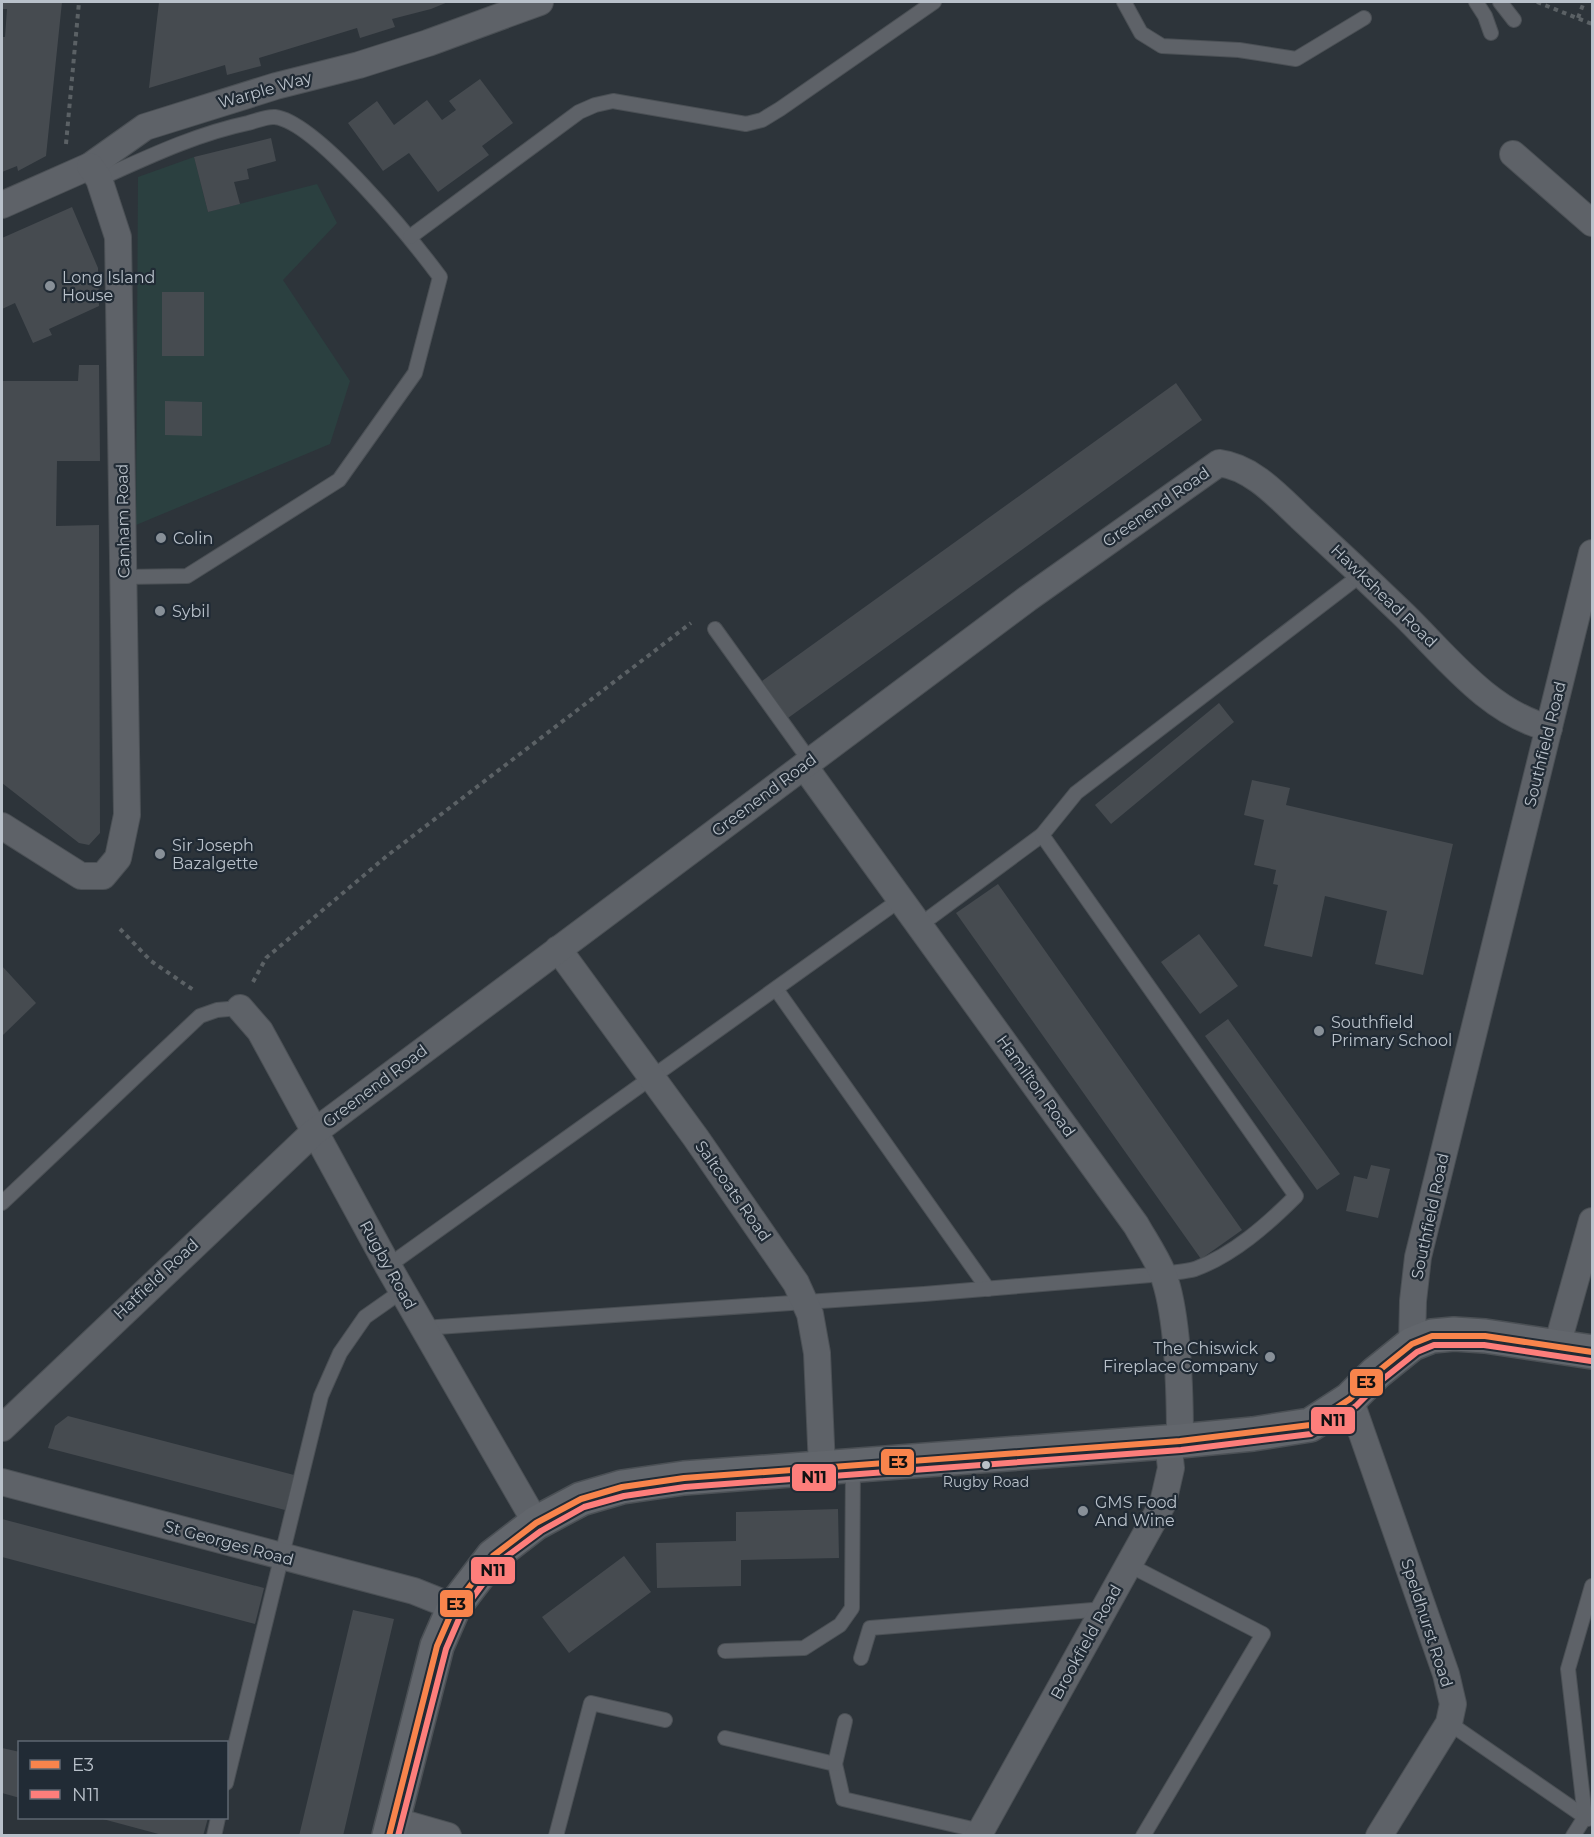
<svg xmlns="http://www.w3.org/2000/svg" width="1594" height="1837" viewBox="0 0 1594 1837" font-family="Montserrat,sans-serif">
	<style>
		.green { fill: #2b4040 }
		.building { fill: #464b50 }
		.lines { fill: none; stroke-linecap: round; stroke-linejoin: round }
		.lane-casing { stroke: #4b5055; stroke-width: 16 }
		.street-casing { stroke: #4b5055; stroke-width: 28 }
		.secondary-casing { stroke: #4b5055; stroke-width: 36 }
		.path { stroke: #5b6165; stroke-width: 4; stroke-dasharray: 4.5 4.5; stroke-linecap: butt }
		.lane { stroke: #5e6268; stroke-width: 14 }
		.street { stroke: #5e6268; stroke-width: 26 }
		.secondary { stroke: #62666c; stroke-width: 33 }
		.bus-1-casing { stroke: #212b35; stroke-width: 10 }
		.bus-2-casing { stroke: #212b35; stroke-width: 10 }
		.bus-1 { stroke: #f8844c; stroke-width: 6 }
		.bus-2 { stroke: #fd7e7b; stroke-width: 6 }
		.poi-dot { fill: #889098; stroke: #212b35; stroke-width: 2 }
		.bus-dot { fill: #b9c1ca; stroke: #212b35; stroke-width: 2 }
		.labels { text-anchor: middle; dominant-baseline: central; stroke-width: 4.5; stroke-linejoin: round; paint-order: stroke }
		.bus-label { font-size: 14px; fill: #b9c1ca; stroke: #212b35 }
		.street-label { font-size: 16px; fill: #b9c1ca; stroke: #212b35 }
		.poi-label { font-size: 16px; fill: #b9c1ca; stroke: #212b35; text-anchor: start }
		.line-badge { stroke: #212b35; stroke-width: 2 }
		.pale-badge-label { font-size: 16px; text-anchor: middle; font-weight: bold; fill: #111 }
	</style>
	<rect width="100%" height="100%" fill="#2d343a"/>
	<path class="green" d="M194 157 208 212 317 184 337 223 283 280 350 381 330 444 136 525 138 177Z"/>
	<g class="building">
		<path d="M2 2H62L46 156 18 171 17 166 2 172V37H5L7 9H2Z"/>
		<path d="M159 2H448L431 9 392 19 395 27 360 38 357 28 259 58 261 66 227 75 225 65 149 88Z"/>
		<path d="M480 79 513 123 482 146 489 155 438 192 409 153 383 171 348 123 377 101 394 125 427 100 442 120 456 110 449 101Z"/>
		<path d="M271 138 276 161 247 169 249 179 234 182 240 204 208 212 194 157Z"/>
		<path d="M72 207 98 268 99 306 49 329 52 335 33 343 15 303 2 309V238Z"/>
		<rect x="162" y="292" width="42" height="64"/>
		<path d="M79 365H99L100 461H57L56 526 99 525 100 833 89 845 79 843 2 783V381H78Z"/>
		<path d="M1176 383 1202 420 788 718 762 681Z"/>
		<path d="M165 401 202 402V436L165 435Z"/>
		<path d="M1219 703 1234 722 1111 824 1095 805Z"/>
		<path d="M1252 780 1290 788 1286 805 1453 844 1423 975 1375 964 1387 911 1325 896 1312 957 1264 946 1278 885 1273 884 1276 870 1254 865 1264 820 1244 815Z"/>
		<path d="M998 884 1242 1230 1201 1259 956 913Z"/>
		<path d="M1199 934 1238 986 1200 1014 1161 962Z"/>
		<path d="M2 966 36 1003 2 1036Z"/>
		<path d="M1228 1019 1340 1174 1317 1190 1205 1036Z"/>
		<path d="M1371 1165 1390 1169 1378 1218 1346 1211 1354 1176 1367 1179Z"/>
		<path d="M68 1416 294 1475 285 1510 48 1448 55 1426Z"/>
		<path d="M838 1509 839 1558 741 1560V1586L657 1588 656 1543 736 1541V1512Z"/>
		<path d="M2 1519 264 1588 255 1624 2 1557Z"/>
		<path d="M624 1556 651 1592 569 1653 542 1617Z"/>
		<path d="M353 1610 394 1619 371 1716 343 1836H299Z"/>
		<path d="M2 1748 20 1752V1798L2 1793Z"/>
		<path d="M99 1818H208L203 1836H166Z"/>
	</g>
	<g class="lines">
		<g class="lane-casing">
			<g id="lane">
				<path d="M1124 2 1141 33 1162 46 1239 50 1296 59 1364 18"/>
				<path d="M1476 2 1485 16 1491 33"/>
				<path d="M1500 2 1514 20"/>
				<path d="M99 179C148 157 196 134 248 123 256 121 267 116 275 117 317 122 414 242 440 277L415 373 339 480 187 576 124 577"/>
				<path d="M410 237 579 112 595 105 613 101 746 124 762 120 780 109 934 2"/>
				<path d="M715 629 810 761"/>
				<path d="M920 925 1042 835 1076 793 1362 574"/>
				<path d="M776 989 988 1289"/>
				<path d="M2 1203 200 1016 217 1010 240 1008"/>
				<path d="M388 1266 901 899"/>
				<path d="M423 1328 924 1294 1163 1274C1173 1272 1185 1272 1195 1269 1233 1255 1267 1225 1296 1196L1042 835"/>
				<path d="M1129 1565 1263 1634 1143 1836"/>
				<path d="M725 1651 804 1648 840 1625 852 1608 853 1465"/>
				<path d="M861 1658 870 1628 1105 1609"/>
				<path d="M1449 1723 1588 1819"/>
				<path d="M725 1738 835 1764 843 1799 981 1831"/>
				<path d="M835 1764 845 1721"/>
				<path d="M226 1783 321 1396 340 1353 365 1317 402 1291"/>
				<path d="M214 1836 218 1818"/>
				<path d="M556 1836 591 1703 665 1720"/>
				<path d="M1573 1836 1585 1817 1568 1669 1592 1586"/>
			</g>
		</g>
		<g class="street-casing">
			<g id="street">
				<path d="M1513 154 1592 223"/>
				<path d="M2 205 90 166 145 127 276 86 359 65 428 43 540 2"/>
				<path d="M804 766 1136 1225C1145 1241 1156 1257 1163 1274 1178 1314 1180 1397 1180 1441"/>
				<path d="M2 826 81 876H103L118 858 127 815 118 237 99 179 90 166"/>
				<path d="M558 949 696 1138 796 1283 810 1314 817 1353 822 1467"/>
				<path d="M240 1008 260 1031 388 1266 536 1523"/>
				<path d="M1412 1344 1413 1301 1418 1257 1592 553"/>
				<path d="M1557 1346 1592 1221"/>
				<path d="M1350 1399 1446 1674 1453 1704 1449 1723 1379 1836"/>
				<path d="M2 1428 313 1133 1027 599 1219 463C1252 467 1278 496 1301 518 1336 550 1370 582 1404 615 1446 656 1489 713 1549 728"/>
				<path d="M2 1482 414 1591 454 1607"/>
				<path d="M392 1820 448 1836"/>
				<path d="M978 1836 1163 1503 1171 1468 1168 1442"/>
			</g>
		</g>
		<g class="secondary-casing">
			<path id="secondary" d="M389 1836 437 1646 454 1607 493 1556 536 1523 581 1499 622 1487 684 1478 1180 1441 1253 1434 1310 1425 1350 1399 1376 1373 1412 1344 1432 1336 1454 1334 1485 1336 1592 1352"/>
		</g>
		<g class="path">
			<path d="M1537 2 1592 24"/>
			<path d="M1578 18 1584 2"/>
			<path d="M66 144 79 2"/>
			<path d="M120 929 151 961 195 991"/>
			<path d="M253 982 266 958 388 855 691 623"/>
		</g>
		<use href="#lane" class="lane"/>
		<use href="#street" class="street"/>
		<use href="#secondary" class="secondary"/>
		<g class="bus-1-casing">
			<path id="bus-1" d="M389 1836 437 1646 454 1607 493 1556 536 1523 581 1499 622 1487 684 1478 1180 1441 1310 1425 1350 1399 1376 1373 1412 1344 1432 1336H1485L1592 1352"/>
		</g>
		<g class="bus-2-casing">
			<path id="bus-2" d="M398 1836 446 1649 462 1612 499 1562 541 1531 584 1507 624 1496 685 1487 1181 1450 1311 1434 1356 1406 1382 1380 1417 1352 1434 1345H1484L1591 1361"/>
		</g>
		<use href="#bus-1" class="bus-1"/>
		<use href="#bus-2" class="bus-2"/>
	</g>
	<g class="poi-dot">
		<circle cx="50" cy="286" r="6"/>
		<circle cx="161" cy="538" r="6"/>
		<circle cx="160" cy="611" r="6"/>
		<circle cx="160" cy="854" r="6"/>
		<circle cx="1319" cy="1031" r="6"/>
		<circle cx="1270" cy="1357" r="6"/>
		<circle cx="1083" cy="1511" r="6"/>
	</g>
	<circle class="bus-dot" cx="986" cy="1465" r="5"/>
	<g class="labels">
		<g class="bus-label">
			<text x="986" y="1482">Rugby Road</text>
		</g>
		<g class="street-label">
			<text transform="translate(265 90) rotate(-16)">Warple Way</text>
			<text transform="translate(1156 507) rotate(-35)">Greenend Road</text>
			<text transform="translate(123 521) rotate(-91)">Canham Road</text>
			<text transform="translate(1384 596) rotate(44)">Hawkshead Road</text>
			<text transform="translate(1545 744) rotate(-76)">Southfield Road</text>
			<text transform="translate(764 795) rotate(-37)">Greenend Road</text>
			<text transform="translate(375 1086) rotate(-37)">Greenend Road</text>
			<text transform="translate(1036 1086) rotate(54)">Hamilton Road</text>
			<text transform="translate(733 1191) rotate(55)">Saltcoats Road</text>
			<text transform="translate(1430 1216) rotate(-78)">Southfield Road</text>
			<text transform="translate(388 1265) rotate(61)">Rugby Road</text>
			<text transform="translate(156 1279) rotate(-43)">Hatfield Road</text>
			<text transform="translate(229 1543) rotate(15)">St Georges Road</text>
			<text transform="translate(1427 1623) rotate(72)">Speldhurst Road</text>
			<text transform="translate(1086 1642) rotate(-61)">Brookfield Road</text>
		</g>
		<g class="poi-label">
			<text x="62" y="277">Long Island<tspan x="62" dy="18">House</tspan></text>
			<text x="173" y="538">Colin</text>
			<text x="172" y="611">Sybil</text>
			<text x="172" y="845">Sir Joseph<tspan x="172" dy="18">Bazalgette</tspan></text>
			<text x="1331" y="1022">Southfield<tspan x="1331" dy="18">Primary School</tspan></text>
			<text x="1258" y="1348" text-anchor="end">The Chiswick<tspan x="1258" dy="18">Fireplace Company</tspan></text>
			<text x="1095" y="1502">GMS Food<tspan x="1095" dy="18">And Wine</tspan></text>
		</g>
	</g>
	<g class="line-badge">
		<rect x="1349" y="1368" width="35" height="29" rx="6" fill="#f8844c"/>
		<rect x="1310" y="1406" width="46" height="29" rx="6" fill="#fd7e7b"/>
		<rect x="880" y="1448" width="35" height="28" rx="6" fill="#f8844c"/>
		<rect x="791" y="1463" width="46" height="29" rx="6" fill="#fd7e7b"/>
		<rect x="470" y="1556" width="46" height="29" rx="6" fill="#fd7e7b"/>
		<rect x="439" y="1589" width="35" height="29" rx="6" fill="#f8844c"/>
	</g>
	<g class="pale-badge-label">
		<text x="1366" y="1388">E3</text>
		<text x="1333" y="1426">N11</text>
		<text x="898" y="1468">E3</text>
		<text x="814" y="1483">N11</text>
		<text x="493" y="1576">N11</text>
		<text x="456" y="1610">E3</text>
	</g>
	<rect width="1594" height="1837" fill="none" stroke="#b9c1ca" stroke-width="6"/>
	<rect x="18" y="1741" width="210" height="78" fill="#212b35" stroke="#5e6771" stroke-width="1.5"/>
	<rect x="30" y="1760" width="30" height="9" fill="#f8844c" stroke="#5e6771" stroke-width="1.5"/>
	<text x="72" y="1771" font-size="18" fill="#b9c1ca">E3</text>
	<rect x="30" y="1790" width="30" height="9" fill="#fd7e7b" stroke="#5e6771" stroke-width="1.5"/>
	<text x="72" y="1801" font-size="18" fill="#b9c1ca">N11</text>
</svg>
